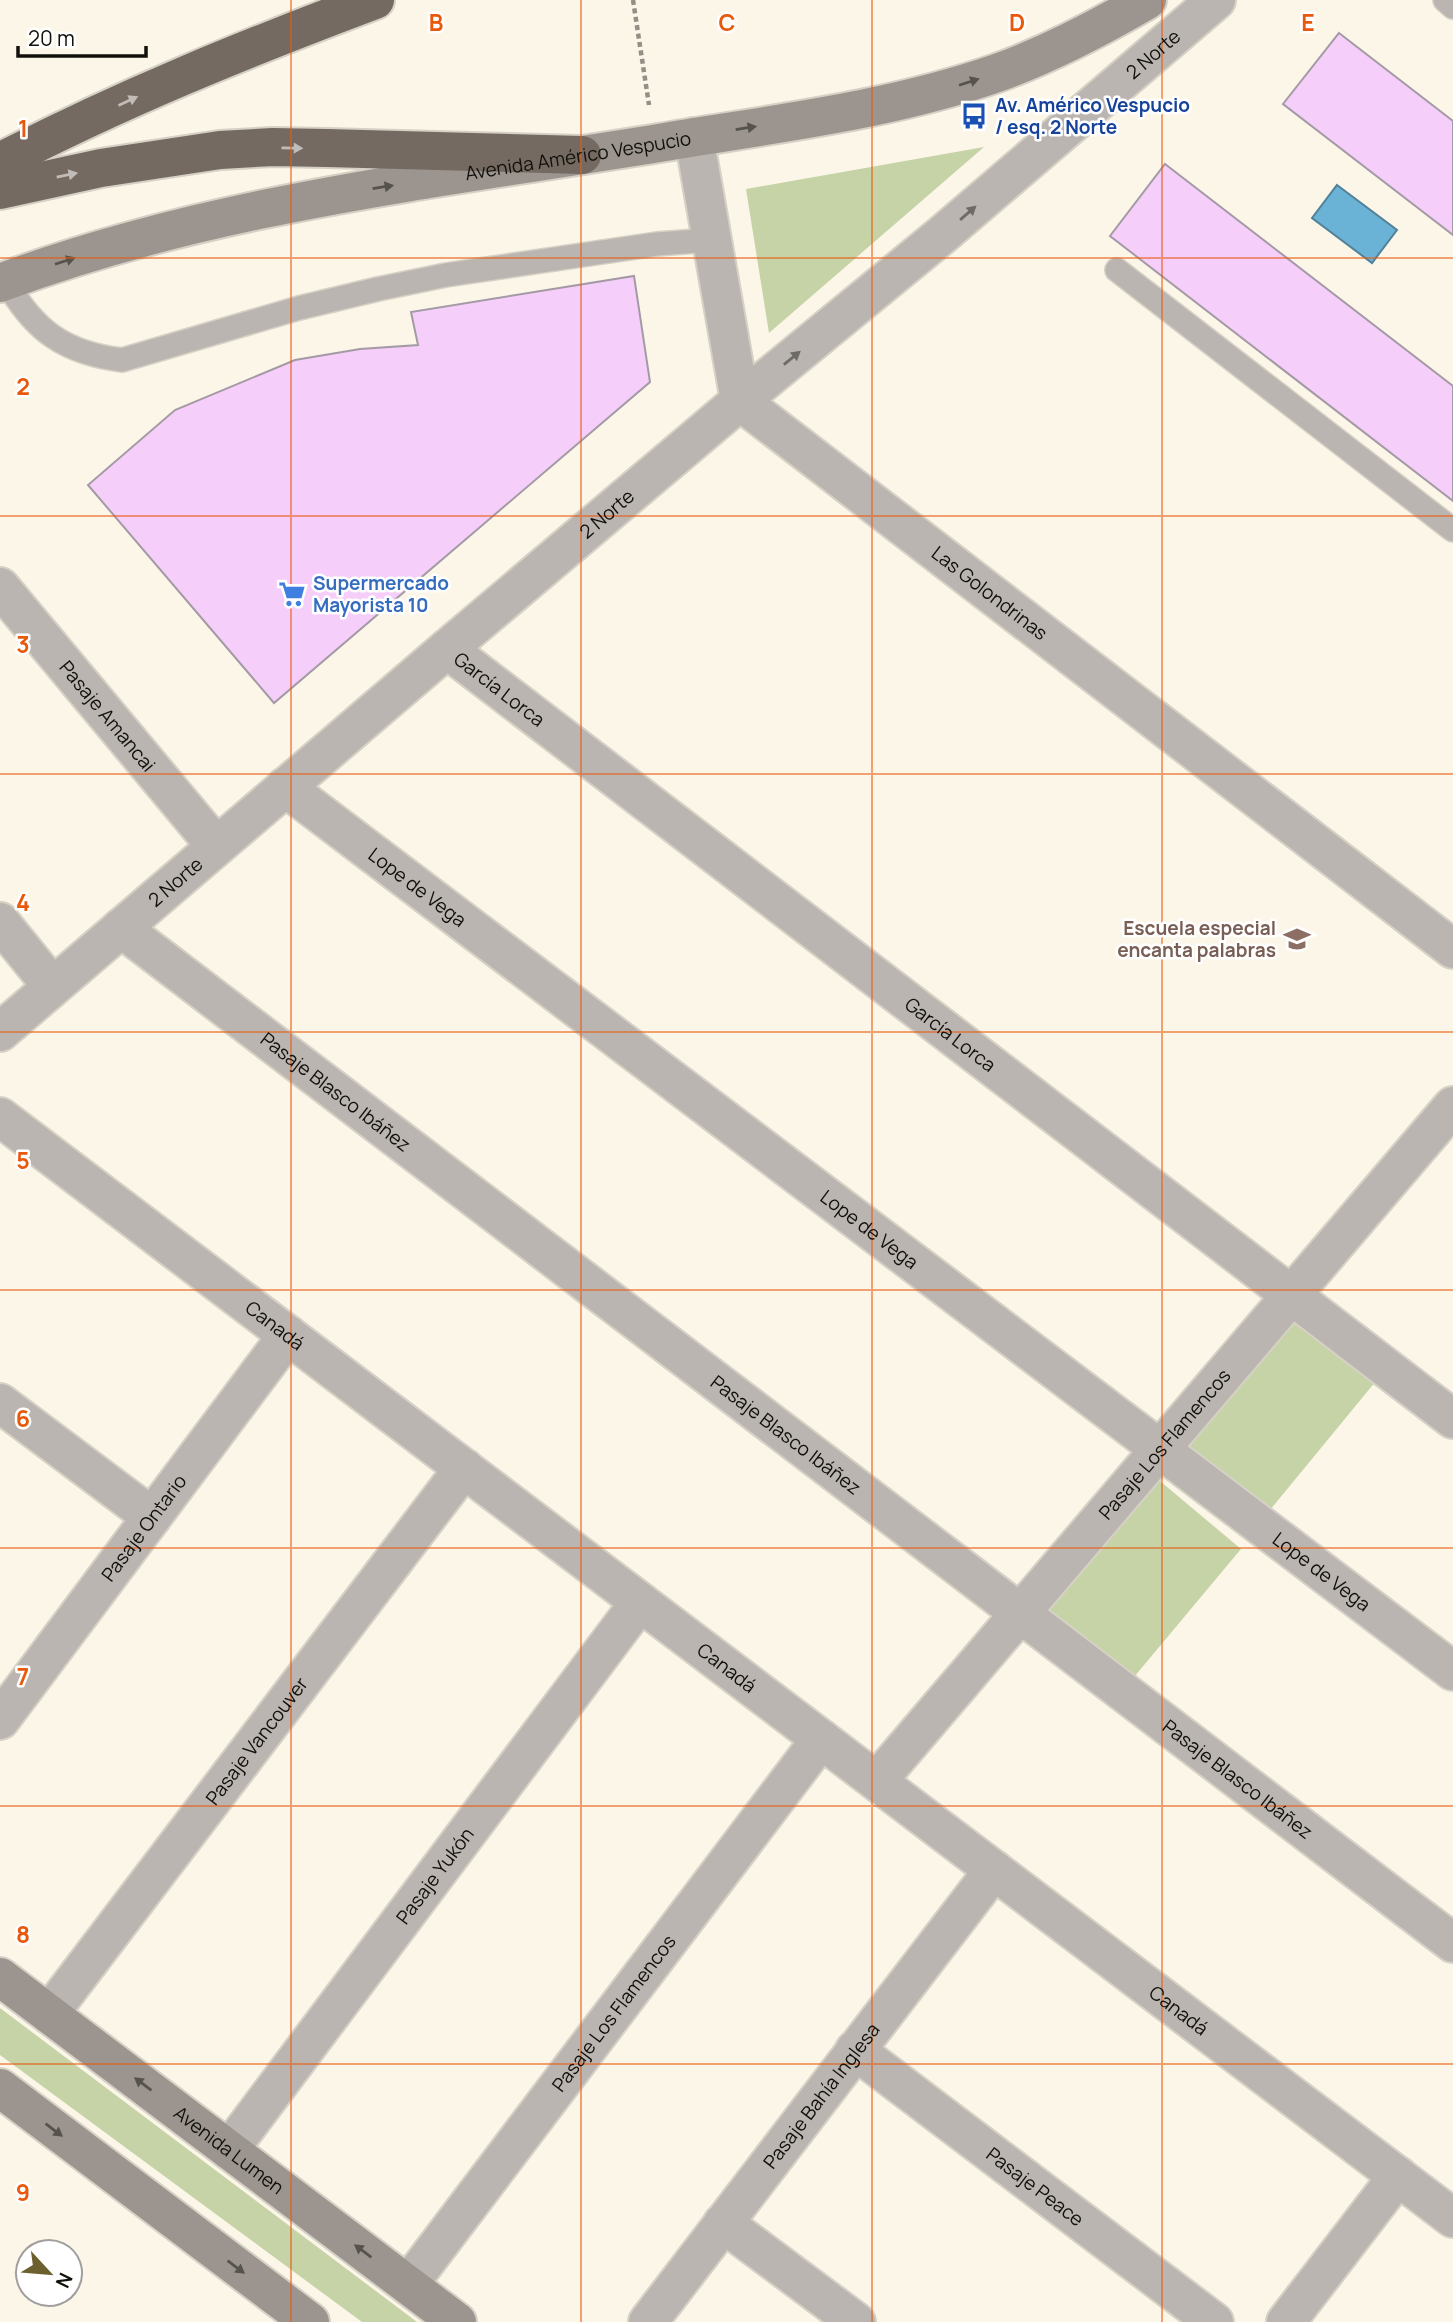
<svg xmlns="http://www.w3.org/2000/svg" width="1453" height="2322" viewBox="0 0 1453 2322" font-family="Manrope,sans-serif">
	<style>
		.green { fill: #c6d3a7 }
		.water { fill: #6bb3d6; stroke: #508299; stroke-width: 2 }
		.building { fill: #f5cffa; stroke: #a49aa5; stroke-width: 2 }
		.lines { fill: none; stroke-linecap: round; stroke-linejoin: round }
		.lane-casing { stroke: #d6d1c5; stroke-width: 26 }
		.street-casing { stroke: #d6d1c5; stroke-width: 42 }
		.secondary-casing { stroke: #d6d1c5; stroke-width: 42 }
		.highway-casing { stroke: #d6d1c5; stroke-width: 42 }
		.path { stroke: #938f86; stroke-width: 4.5; stroke-dasharray: 5 3.5; stroke-linecap: butt }
		.lane { stroke: #bab5b1; stroke-width: 23 }
		.street { stroke: #bab5b1; stroke-width: 38 }
		.secondary { stroke: #9c958f; stroke-width: 38 }
		.highway { stroke: #756a62; stroke-width: 38 }
		.oneway { fill: #56524d }
		.oneway2 { fill: #c1bcb8 }
		.oneway3 { fill: #6e6b66 }
		.grid { fill: none; stroke: #e8590c; stroke-width: 2; stroke-opacity: 0.55 }
		.labels { text-anchor: middle; dominant-baseline: central; stroke-width: 5; stroke-linejoin: round; paint-order: stroke }
		.street-label { font-size: 19px; fill: #11100b; stroke: #fff }
		.transit-label { font-size: 19px; font-weight: bold; fill: #164399; stroke: #fff; text-anchor: start }
		.shop-label { font-size: 19px; font-weight: bold; fill: #366cbe; stroke: #fff; text-anchor: start }
		.education-label { font-size: 19px; font-weight: bold; fill: #785e54; stroke: #fff; text-anchor: end }
		.grid-label { font-size: 23px; text-anchor: middle; font-weight: bold; fill: #e8590c; stroke: #fff; stroke-width: 5; stroke-linejoin: round; paint-order: stroke }
	</style>
	<rect width="100%" height="100%" fill="#fcf6e9"/>
	<g class="green">
		<path d="M984 147 769 333 746 189Z"/>
		<path d="M1290 1309 1376 1381 1265 1516 1178 1444Z"/>
		<path d="M1154 1476 1241 1549 1129 1683 1042 1612Z"/>
		<path d="M0 2008 417 2322H362L0 2055Z"/>
	</g>
	<path class="water" d="M1337 185 1397 230 1372 263 1312 218Z"/>
	<g class="building">
		<path d="M1339 33 1453 121V235L1283 104Z"/>
		<path d="M1165 164 1453 386V501L1110 236Z"/>
		<path d="M634 276 650 382 274 703 88 485 175 410 295 360 360 349 418 345 411 312Z"/>
	</g>
	<g class="lines">
		<g class="lane-casing">
			<g id="lane">
				<path d="M1445 0 1453 7"/>
				<path d="M1117 270 1453 530"/>
				<path d="M6 281C34 331 65 353 122 360L299 308 378 289 446 275 657 244 711 240"/>
			</g>
		</g>
		<g class="street-casing">
			<g id="street">
				<path id="s1" d="M694 137 740 401 1453 949"/>
				<path id="s2" d="M0 587 216 846"/>
				<path id="s3" d="M447 649 1453 1419"/>
				<path id="s4" d="M285 787 1453 1671"/>
				<path d="M0 922 52 986"/>
				<path id="s5" d="M121 928 1453 1943"/>
				<path id="s6" d="M0 1032 447 649 740 401 942 235 1216 0"/>
				<path id="s7" d="M0 1117 1453 2218"/>
				<path d="M0 1403 152 1517"/>
				<path id="s8" d="M0 1720 288 1335"/>
				<path id="s9" d="M877 1781 1453 1106"/>
				<path id="s10" d="M49 2014 464 1468"/>
				<path id="s11" d="M855 2050 1214 2322"/>
				<path id="s12" d="M229 2150 640 1602"/>
				<path d="M723 2223 856 2322"/>
				<path id="s13" d="M408 2285 821 1739"/>
				<path id="s14" d="M648 2322 994 1870"/>
				<path d="M1286 2322 1398 2176"/>
			</g>
		</g>
		<g class="secondary-casing">
			<g id="secondary">
				<path id="s15" d="M0 283C211 204 438 179 659 143 772 124 888 111 997 73 1050 54 1099 28 1147 0"/>
				<path id="s16" d="M0 1977 457 2322"/>
				<path d="M0 2088 310 2322"/>
			</g>
		</g>
		<g class="highway-casing">
			<g id="highway">
				<path d="M0 162C121 99 247 48 375 0"/>
				<path d="M0 190 101 168 220 150 273 147 327 148 582 155"/>
			</g>
		</g>
		<path class="path" d="M633 0 649 105"/>
		<use href="#lane" class="lane"/>
		<use href="#street" class="street"/>
		<use href="#secondary" class="secondary"/>
		<use href="#highway" class="highway"/>
	</g>
	<defs><path id="oneway-solid" d="M-6-.8H1V-3.2L6.5 0L1 3.2V.8H-6Z" transform="scale(1.75)"/></defs>
	<g class="oneway">
		<use href="#oneway-solid" transform="translate(969 82) rotate(-18)"/>
		<use href="#oneway-solid" transform="translate(746 128) rotate(-9)"/>
		<use href="#oneway-solid" transform="translate(383 187) rotate(-9)"/>
		<use href="#oneway-solid" transform="translate(65 261) rotate(-18)"/>
		<use href="#oneway-solid" transform="translate(143 2084) rotate(-143)"/>
		<use href="#oneway-solid" transform="translate(54 2130) rotate(37)"/>
		<use href="#oneway-solid" transform="translate(363 2251) rotate(-143)"/>
		<use href="#oneway-solid" transform="translate(236 2267) rotate(37)"/>
	</g>
	<g class="oneway2">
		<use href="#oneway-solid" transform="translate(128 101) rotate(-25)"/>
		<use href="#oneway-solid" transform="translate(292 148) rotate(1)"/>
		<use href="#oneway-solid" transform="translate(67 175) rotate(-11)"/>
	</g>
	<g class="oneway3">
		<use href="#oneway-solid" transform="translate(968 213) rotate(-41)"/>
		<use href="#oneway-solid" transform="translate(792 358) rotate(-39)"/>
	</g>
	<path class="grid" d="M291 0V2322M581 0V2322M872 0V2322M1162 0V2322M0 258H1453M0 516H1453M0 774H1453M0 1032H1453M0 1290H1453M0 1548H1453M0 1806H1453M0 2064H1453"/>
	<defs>
		<g id="bus-bare" transform="scale(2.1)"><path d="M-5-6H5V4H4V6H2V4H-2V6H-4V4H-5ZM-3.5-4V0h7V-4ZM-3.5 1.2v1.5H-2V1.2ZM2 1.2v1.5H3.5V1.2Z" fill="#1a4fb4" stroke="#fff" stroke-width="2.5" paint-order="stroke"/></g>
		<g id="supermarket-bare" transform="scale(2.1)"><path d="M-6-5.5h2.5l.6 2H6L4.5 2H-2.5L-4.4-4H-6ZM-1.5 3.2a1.3 1.3 0 1 0 .1 0ZM3 3.2a1.3 1.3 0 1 0 .1 0Z" fill="#3f7fe0" stroke="#fff" stroke-width="2.5" paint-order="stroke"/></g>
		<g id="school-bare" transform="scale(2.1)"><path d="M0-5L7-2L0 1L-7-2ZM-4 1L0 2.5L4 1V4Q0 6-4 4Z" fill="#8d6e63" stroke="#fff" stroke-width="2.5" paint-order="stroke"/></g>
	</defs>
	<g fill-rule="evenodd">
		<use href="#bus-bare" x="974" y="116"/>
		<use href="#supermarket-bare" x="292" y="594"/>
		<use href="#school-bare" x="1297" y="939"/>
	</g>
	<g class="labels">
		<g class="street-label">
			<text stroke="none"><textPath href="#s6" startOffset="1512">2 Norte</textPath></text>
			<text stroke="none"><textPath href="#s15" startOffset="593">Avenida Américo Vespucio</textPath></text>
			<text stroke="none"><textPath href="#s6" startOffset="798">2 Norte</textPath></text>
			<text stroke="none"><textPath href="#s1" startOffset="583">Las Golondrinas</textPath></text>
			<text stroke="none"><textPath href="#s3" startOffset="66">García Lorca</textPath></text>
			<text stroke="none"><textPath href="#s2" startOffset="168">Pasaje Amancai</textPath></text>
			<text stroke="none"><textPath href="#s6" startOffset="231">2 Norte</textPath></text>
			<text stroke="none"><textPath href="#s4" startOffset="166">Lope de Vega</textPath></text>
			<text stroke="none"><textPath href="#s3" startOffset="634">García Lorca</textPath></text>
			<text stroke="none"><textPath href="#s5" startOffset="270">Pasaje Blasco Ibáñez</textPath></text>
			<text stroke="none"><textPath href="#s4" startOffset="733">Lope de Vega</textPath></text>
			<text stroke="none"><textPath href="#s7" startOffset="345">Canadá</textPath></text>
			<text stroke="none"><textPath href="#s5" startOffset="836">Pasaje Blasco Ibáñez</textPath></text>
			<text stroke="none"><textPath href="#s9" startOffset="443">Pasaje Los Flamencos</textPath></text>
			<text stroke="none"><textPath href="#s8" startOffset="240">Pasaje Ontario</textPath></text>
			<text stroke="none"><textPath href="#s4" startOffset="1300">Lope de Vega</textPath></text>
			<text stroke="none"><textPath href="#s7" startOffset="912">Canadá</textPath></text>
			<text stroke="none"><textPath href="#s10" startOffset="343">Pasaje Vancouver</textPath></text>
			<text stroke="none"><textPath href="#s5" startOffset="1404">Pasaje Blasco Ibáñez</textPath></text>
			<text stroke="none"><textPath href="#s12" startOffset="343">Pasaje Yukón</textPath></text>
			<text stroke="none"><textPath href="#s7" startOffset="1479">Canadá</textPath></text>
			<text stroke="none"><textPath href="#s13" startOffset="341">Pasaje Los Flamencos</textPath></text>
			<text stroke="none"><textPath href="#s14" startOffset="285">Pasaje Bahía Inglesa</textPath></text>
			<text stroke="none"><textPath href="#s16" startOffset="287">Avenida Lumen</textPath></text>
			<text stroke="none"><textPath href="#s11" startOffset="226">Pasaje Peace</textPath></text>
		</g>
		<g class="transit-label">
			<text x="995" y="105">Av. Américo Vespucio<tspan x="995" dy="22">/ esq. 2 Norte</tspan></text>
		</g>
		<g class="shop-label">
			<text x="313" y="583">Supermercado<tspan x="313" dy="22">Mayorista 10</tspan></text>
		</g>
		<g class="education-label">
			<text x="1276" y="928">Escuela especial<tspan x="1276" dy="22">encanta palabras</tspan></text>
		</g>
	</g>
	<g class="grid-label">
		<text x="436" y="31">B</text>
		<text x="727" y="31">C</text>
		<text x="1017" y="31">D</text>
		<text x="1308" y="31">E</text>
		<text x="23" y="137">1</text>
		<text x="23" y="395">2</text>
		<text x="23" y="653">3</text>
		<text x="23" y="911">4</text>
		<text x="23" y="1169">5</text>
		<text x="23" y="1427">6</text>
		<text x="23" y="1685">7</text>
		<text x="23" y="1943">8</text>
		<text x="23" y="2201">9</text>
	</g>
	<g transform="translate(49 2273) rotate(116)"><circle r="33" fill="#ffffff" stroke="#a09f9d" stroke-width="2"/>
	<path d="M0-5L12 26L0 18L-12 26Z" fill="#6c612e"/>
	<text y="-10" font-size="19" font-weight="bold" text-anchor="middle" fill="#11100b">N</text>
	</g>
	<path d="M18 46v10h128v-10" fill="none" stroke="#11100b" stroke-width="3.5"/>
	<text x="28" y="46" font-size="21" fill="#11100b" stroke="#ffffff" stroke-width="5" paint-order="stroke">20 m</text>
</svg>
